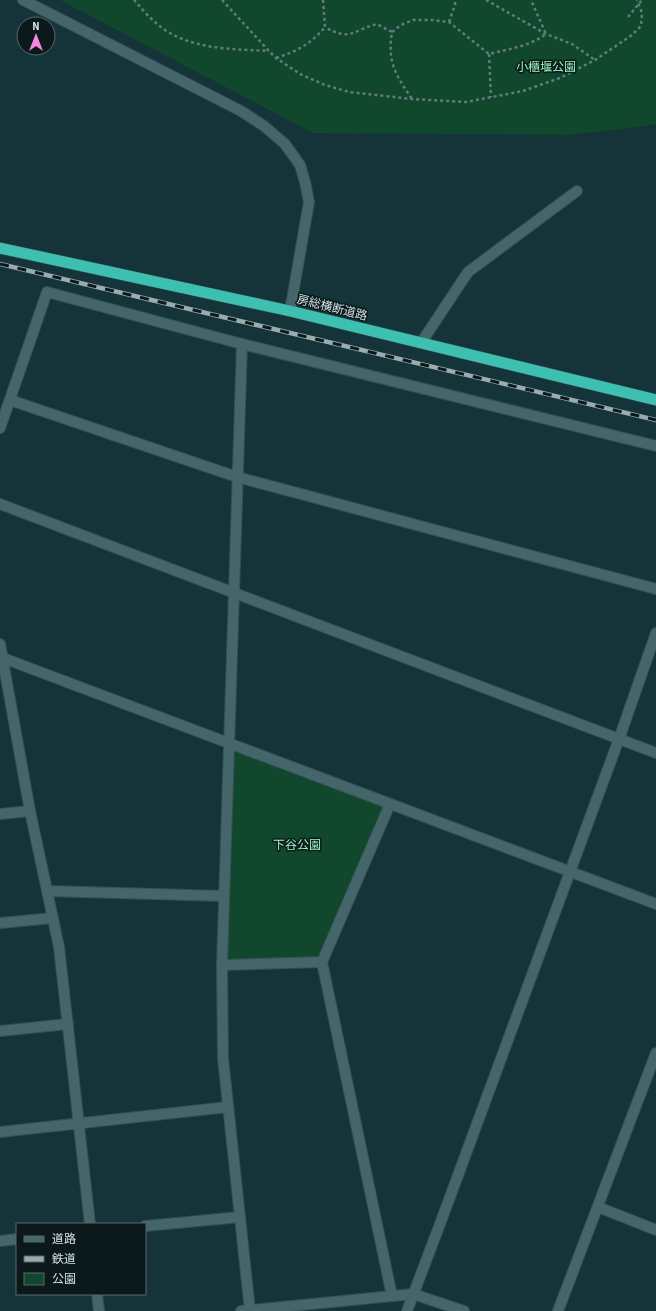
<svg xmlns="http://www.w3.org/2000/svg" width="656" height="1311" viewBox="0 0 656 1311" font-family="'Source Sans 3','Noto Sans JP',sans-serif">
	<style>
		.green { fill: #11472c }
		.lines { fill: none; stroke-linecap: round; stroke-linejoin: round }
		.service-casing { stroke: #364f53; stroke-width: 12 }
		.minor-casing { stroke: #364f53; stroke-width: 12 }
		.tertiary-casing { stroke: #364f53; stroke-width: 12 }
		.trunk-casing { stroke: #364f53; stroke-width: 12 }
		.path { stroke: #617b7f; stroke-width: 2.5; stroke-dasharray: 3 3; stroke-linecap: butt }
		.service { stroke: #44656a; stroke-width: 10 }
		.minor { stroke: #44656a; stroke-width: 10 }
		.tertiary { stroke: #44656a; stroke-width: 10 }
		.trunk { stroke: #3dc0b2; stroke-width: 11 }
		.rail-casing { stroke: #97adb0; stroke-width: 4.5 }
		.rail { stroke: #0c191b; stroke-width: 3; stroke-dasharray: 9; stroke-linecap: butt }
		.path-bridge { stroke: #617b7f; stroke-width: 2.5; stroke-dasharray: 3 3; stroke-linecap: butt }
		.labels { text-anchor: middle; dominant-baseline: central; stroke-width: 3; stroke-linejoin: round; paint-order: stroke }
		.park-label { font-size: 12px; fill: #9bf7c2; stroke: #0c191b }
		.street-label { font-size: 12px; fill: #d1e2e5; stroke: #0c191b }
	</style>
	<rect width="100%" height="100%" fill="#143439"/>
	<g class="green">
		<path d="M60 0H656V124L639 127 568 135 313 133Z"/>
		<path d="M230 743 390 804 322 962 222 965Z"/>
	</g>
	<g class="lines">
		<g class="service-casing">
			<path id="service" d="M421 343 468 272 577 191"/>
		</g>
		<g class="minor-casing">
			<g id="minor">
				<path d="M242 344 222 965 223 1058 250 1311"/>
				<path d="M10 400 237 477 656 589"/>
				<path d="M0 428 47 292 242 344 656 446"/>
				<path d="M0 644 30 811 59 947 90 1224"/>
				<path d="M3 658 656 904"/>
				<path d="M619 739 656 633"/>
				<path d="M390 804 322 962 392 1296"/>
				<path d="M0 814 30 811"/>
				<path d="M47 891 224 896"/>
				<path d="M0 923 53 918"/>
				<path d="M222 965 322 962"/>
				<path d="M0 1031 68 1024"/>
				<path d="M0 1132 228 1107"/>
				<path d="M598 1207 656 1230"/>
				<path d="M145 1226 240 1217"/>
				<path d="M0 1241 17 1239"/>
				<path d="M97 1294 99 1311"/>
				<path d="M241 1311 413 1294 464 1311"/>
				<path d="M558 1311 656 1053"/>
			</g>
		</g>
		<g class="tertiary-casing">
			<g id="tertiary">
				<path d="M23 0 241 111 264 126 285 144 300 165 305 182 309 202 290 311"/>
				<path d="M0 504 656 753"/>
				<path d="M407 1311 440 1224 619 739"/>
			</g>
		</g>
		<g class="trunk-casing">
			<path id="trunk" d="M0 248 290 311 656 400"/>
		</g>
		<g class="path">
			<path d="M134 0C143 10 153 22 165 30 196 50 234 49 269 51"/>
			<path d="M222 0 269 51 276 58 300 74 325 85 349 92 412 99 466 102 523 91 560 78 595 60 632 35 641 26 642 13 637 0"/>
			<path d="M323 0 325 27C350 42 353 30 377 24L392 32C387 63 396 75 412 99"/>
			<path d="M486 0 546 34 572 44 595 60"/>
			<path d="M449 22 455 5V0"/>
			<path d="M392 32 401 25 413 20H432L449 22 489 54C509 49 530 46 546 34L531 0"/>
			<path d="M489 54 491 97"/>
			<path d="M276 58C297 51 311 44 325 27"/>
		</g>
		<use href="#service" class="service"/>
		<use href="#minor" class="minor"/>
		<use href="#tertiary" class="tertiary"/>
		<use href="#trunk" class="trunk"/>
		<g class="rail-casing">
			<path id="rail" d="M0 264 656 420"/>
		</g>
		<use href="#rail" class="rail"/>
		<path class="path-bridge" d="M628 17 642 0"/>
	</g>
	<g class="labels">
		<g class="park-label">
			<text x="546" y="67">小櫃堰公園</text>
			<text x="297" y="845">下谷公園</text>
		</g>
		<g class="street-label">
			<text transform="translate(332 308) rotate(14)">房総横断道路</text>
		</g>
	</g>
	<rect x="16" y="1223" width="130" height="72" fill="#0c191b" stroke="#5b696c"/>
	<rect x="24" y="1236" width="20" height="6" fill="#44656a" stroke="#5b696c"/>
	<text x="52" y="1243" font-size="12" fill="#d1e2e5">道路</text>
	<rect x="24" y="1256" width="20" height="6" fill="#97adb0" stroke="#5b696c"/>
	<text x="52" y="1263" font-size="12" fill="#d1e2e5">鉄道</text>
	<rect x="24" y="1273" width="20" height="12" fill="#11472c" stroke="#5b696c"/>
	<text x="52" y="1283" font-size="12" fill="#d1e2e5">公園</text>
	<g transform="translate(36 36)"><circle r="19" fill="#0c191b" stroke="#5b696c"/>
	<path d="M0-3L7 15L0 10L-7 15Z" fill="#fc86e3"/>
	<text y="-6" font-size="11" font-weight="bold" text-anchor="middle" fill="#d1e2e5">N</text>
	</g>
</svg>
